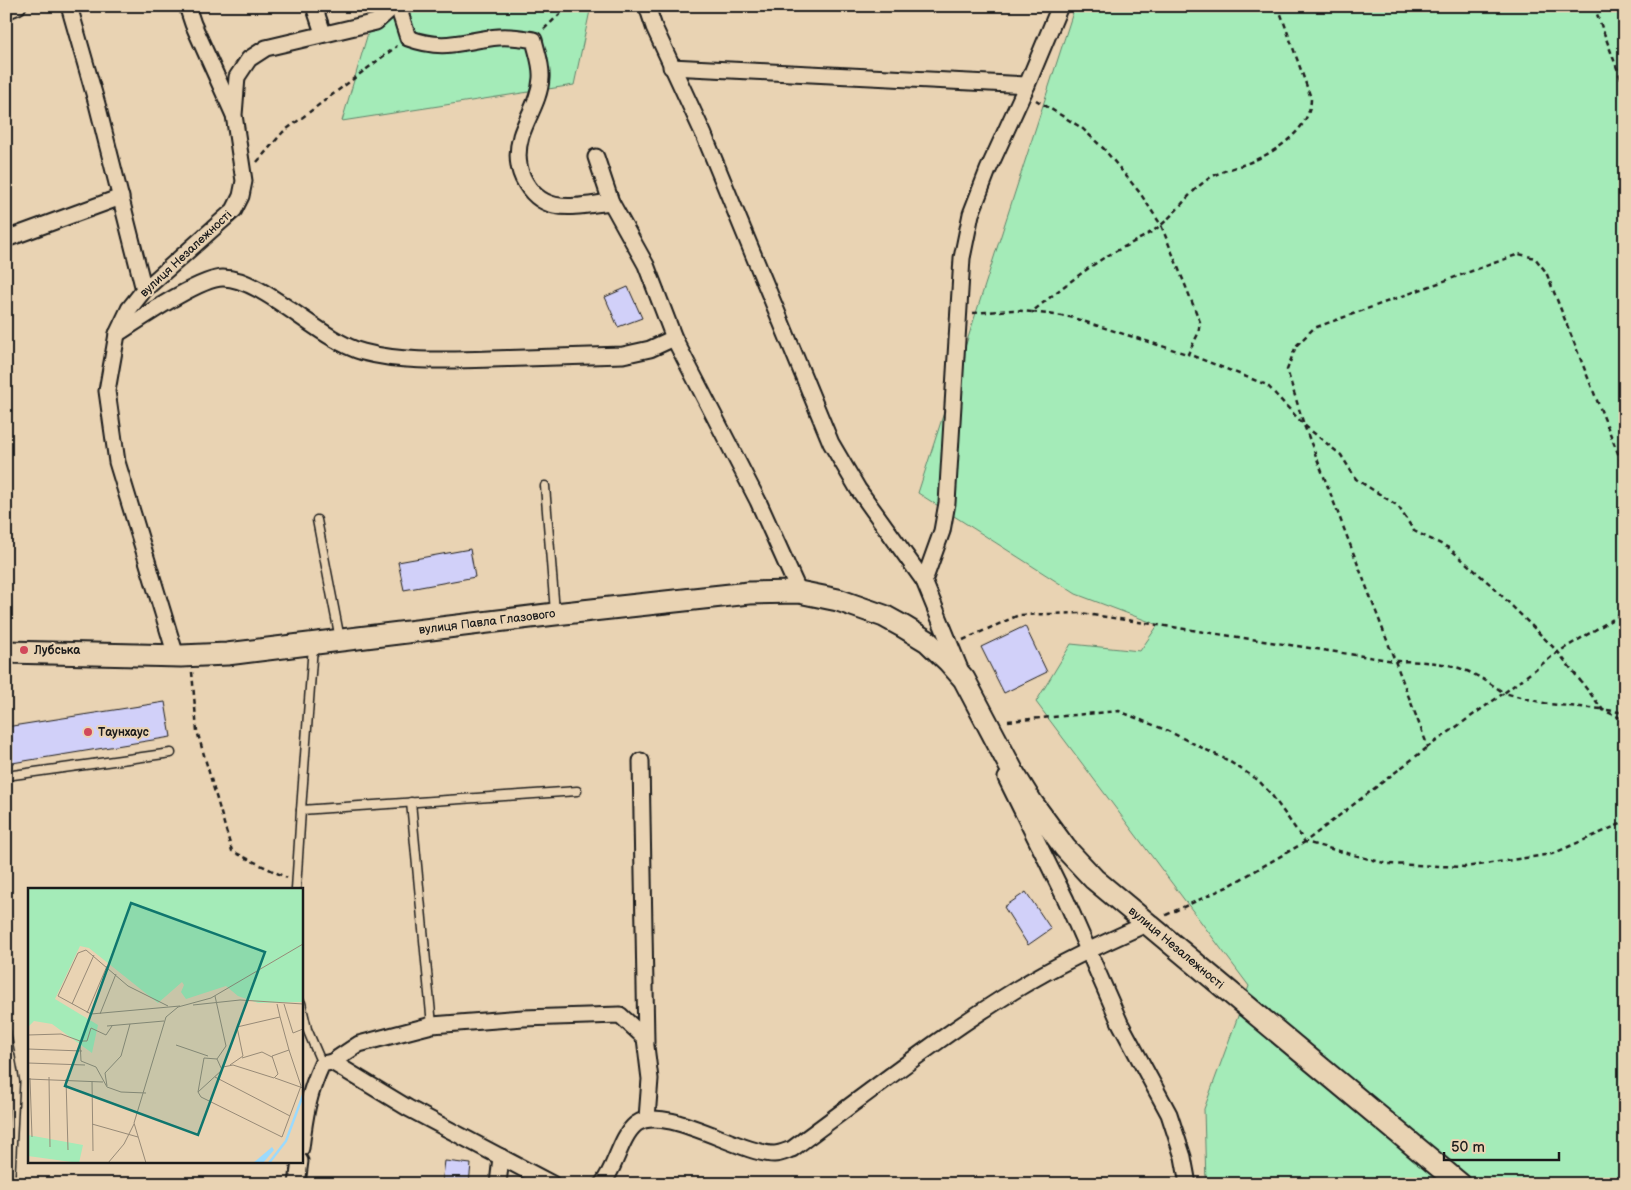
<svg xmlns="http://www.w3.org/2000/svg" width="1631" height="1190" viewBox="0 0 1631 1190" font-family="'Balsamiq Sans',sans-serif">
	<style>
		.green { fill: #a4ebb8; stroke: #60846a }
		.building { fill: #d1d0f9; stroke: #1c1c1c }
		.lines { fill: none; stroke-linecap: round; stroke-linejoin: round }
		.lane-casing { stroke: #1c1c1c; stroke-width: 11 }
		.street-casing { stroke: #1c1c1c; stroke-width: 19 }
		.secondary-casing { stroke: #1c1c1c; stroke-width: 25 }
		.path { stroke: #1c1c1c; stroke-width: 2.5; stroke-dasharray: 5 4; stroke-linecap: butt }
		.lane { stroke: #e9d3b3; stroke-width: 8 }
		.street { stroke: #e9d3b3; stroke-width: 15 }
		.secondary { stroke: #e9d3b3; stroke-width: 21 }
		.poi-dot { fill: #d1495b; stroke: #e9d3b3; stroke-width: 2 }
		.labels { text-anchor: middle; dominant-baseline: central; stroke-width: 4; stroke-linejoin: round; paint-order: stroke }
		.street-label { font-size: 12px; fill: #1c1c1c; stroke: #e9d3b3 }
		.poi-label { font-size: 12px; font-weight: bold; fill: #1c1c1c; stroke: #e9d3b3; text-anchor: start }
		.inset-river { fill: none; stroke: #9bdafd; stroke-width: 2.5 }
		.inset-road { fill: none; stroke: #978a77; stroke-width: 1 }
		.view { fill: #0f766e; fill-opacity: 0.15; stroke: #0f766e; stroke-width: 2.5 }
		.inset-edge { fill: none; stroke: #1c1c1c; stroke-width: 2.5 }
	</style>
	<rect width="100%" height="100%" fill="#e9d3b3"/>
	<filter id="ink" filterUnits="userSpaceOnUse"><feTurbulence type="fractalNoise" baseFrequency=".02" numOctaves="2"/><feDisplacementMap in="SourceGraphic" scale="10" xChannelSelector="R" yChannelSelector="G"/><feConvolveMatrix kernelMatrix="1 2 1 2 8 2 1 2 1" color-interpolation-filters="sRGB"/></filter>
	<g filter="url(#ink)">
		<g class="green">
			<path d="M376 6H591L574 85 342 121Z"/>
			<path d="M1075 6H1625V1184H1206L1204 1109 1249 986 1036 702 1071 644 1140 651 1158 625 1076 594 918 493Z"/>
		</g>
		<g class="building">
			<path d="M628 287 642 318 618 327 605 297Z"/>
			<path d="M470 549 475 577 404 590 398 562Z"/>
			<path d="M1025 626 1047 672 1004 693 981 647Z"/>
			<path d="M165 702 171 737 6 764V727Z"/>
			<path d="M1026 892 1051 929 1028 945 1004 907Z"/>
			<path d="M445 1161 471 1164 469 1184H442Z"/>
		</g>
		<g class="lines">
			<g class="lane-casing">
				<g id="lane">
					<path d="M545 486 555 612"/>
					<path d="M317 520 340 639"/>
					<path d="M313 646 301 810 577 791"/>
					<path d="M6 776 171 753"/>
					<path d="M411 802 432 1025"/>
					<path d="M296 889 301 810"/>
					<path d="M301 1003 307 1029 322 1064"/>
					<path d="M6 1032 15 1082 10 1184"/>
				</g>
			</g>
			<g class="street-casing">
				<g id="street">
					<path d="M69 6 97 104 144 290"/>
					<path d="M187 6 193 24 233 113"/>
					<path d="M314 6 323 33"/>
					<path d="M401 6V16L408 38C446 52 463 40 499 37 511 36 522 38 534 40 537 53 542 65 541 78 540 99 527 117 521 136 517 150 517 165 523 178 542 217 575 206 611 202"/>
					<path d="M647 6 654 27 704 135 831 443 858 489 924 581 960 669"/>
					<path d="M6 11 18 6"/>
					<path d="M671 67 1027 85"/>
					<path d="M596 157 611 202 646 265 674 338 758 501 799 592"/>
					<path d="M6 239 121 197"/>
					<path d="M117 334C139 320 199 278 223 278 263 278 319 340 363 352 404 363 449 360 491 359 535 358 579 356 623 355L650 349 674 338"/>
					<path d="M924 581 942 531 947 503 962 258 971 214 988 170 1027 85 1060 6"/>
					<path d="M176 656 117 462 107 391 117 334 129 309 144 290 234 210 241 196 244 181 234 115 237 77 249 59 266 48 376 22 394 6"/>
					<path d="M641 761 646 1042"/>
					<path d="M1006 778 1066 900 1120 1023 1169 1114 1183 1157 1188 1184"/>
					<path d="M332 1062 359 1044 432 1025 523 1018 620 1015 645 1038 650 1079 647 1118"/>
					<path d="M301 1148C305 1115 308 1095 322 1064L332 1062 408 1108 552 1184"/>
					<path d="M297 1184 300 1161"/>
					<path d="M498 1184 501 1157"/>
					<path d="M602 1184C616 1168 620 1137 636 1124 663 1103 740 1154 774 1154 780 1154 786 1151 792 1149 866 1095 938 1037 1017 989 1059 963 1102 944 1146 924"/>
				</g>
			</g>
			<g class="secondary-casing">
				<path id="secondary" d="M6 652 181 656 227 654 555 614 749 593 799 592 838 600 884 616 904 627 927 641 949 662 964 679 1014 774 1032 803 1065 848 1094 879 1460 1184"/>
			</g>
			<g class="path">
				<path d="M1594 6 1625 90"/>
				<path d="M544 29 564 10 571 6"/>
				<path d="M1036 100 1082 128 1104 149 1140 193 1161 225 1200 322 1198 334 1188 354 1267 385 1304 425 1341 455 1356 479 1398 506 1414 531 1449 548 1491 585 1558 652 1603 710 1625 720"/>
				<path d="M257 162 283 132 397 46"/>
				<path d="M1032 312 1070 317 1187 354"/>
				<path d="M973 313 1013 310 1032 312C1055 293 1078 275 1102 259 1121 247 1144 239 1161 225 1177 212 1188 194 1204 182 1219 170 1237 168 1253 161 1279 150 1311 128 1311 98L1278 6"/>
				<path d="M1625 471 1546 272 1535 258 1519 254 1314 328 1296 346 1287 370 1304 425 1395 661C1446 662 1462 663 1504 693L1558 652 1625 612"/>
				<path d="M963 640 1019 615 1080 613 1395 661 1428 747 1504 693 1548 704 1601 709"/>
				<path d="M192 672 197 731 232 851 287 878"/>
				<path d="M1607 710 1625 713"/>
				<path d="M1008 721 1119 711 1168 731 1227 760 1258 780 1271 794 1305 842 1388 864 1465 867 1552 854 1625 822"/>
				<path d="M1166 915 1227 887 1305 842 1428 747"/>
			</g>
			<use href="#lane" class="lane"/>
			<use href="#street" class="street"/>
			<use href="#secondary" class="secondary"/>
		</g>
	</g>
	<g class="poi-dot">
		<circle cx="24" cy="650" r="5"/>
		<circle cx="88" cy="732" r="5"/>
	</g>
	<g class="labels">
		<g class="street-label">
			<text transform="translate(186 254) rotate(-43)">вулиця Незалежності</text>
			<text transform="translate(487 622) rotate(-7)">вулиця Павла Глазового</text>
			<text transform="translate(1176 948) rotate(40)">вулиця Незалежності</text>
		</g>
		<g class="poi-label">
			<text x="34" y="650">Лубська</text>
			<text x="98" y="732">Таунхаус</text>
		</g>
	</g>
	<g transform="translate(28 888)">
		<rect width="275" height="275" fill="#e9d3b3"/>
		<path d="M0 0H275V114L230 115 210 108 198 98 158 111 153 104 156 97 154 94 130 115 61 60 52 58 27 111 70 137 64 165 24 136 6 133 0 139ZM0 247 55 257 51 275 0 268Z" fill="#a4ebb8"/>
		<path d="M244 259 246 262 235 275H225Z" fill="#9bdafd"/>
		<path class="inset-river" d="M241 275 258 253 275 207"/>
		<path class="inset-road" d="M187 108 198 158 189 171 194 182 170 204 173 209 254 249 273 198 262 165M44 116 66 67M256 116 265 145 275 141M165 117 212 112 275 116M140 118 100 98 58 62 50 65 30 108 63 126 152 118M59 125 79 78M72 126 88 86M252 129 261 162M79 138 136 133M0 147 33 146 52 153 53 173 68 179 79 199 93 204 118 205M53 153H59L63 140 78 147 84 138M148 157 180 168M0 161 54 163M214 170 234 164 244 169M0 175 57 177M202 177 215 168 209 139 252 129 249 116M195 179 205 177 246 190 250 186 244 168 261 162 262 165M21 189 22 259M187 189 262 228M2 190 4 249M247 190 275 200M0 191 75 194M38 191 40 262M64 193 65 263M79 198 77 185 93 168 102 136M170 204 176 170 189 171M64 236 110 249M80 275 96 256 106 236M118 275 106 235 138 129 150 119 183 110 275 56"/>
		<path class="view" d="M103 15 237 64 170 247 37 198Z"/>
		<rect width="275" height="275" class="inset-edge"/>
	</g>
	<rect width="1631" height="1190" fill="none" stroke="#e9d3b3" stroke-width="25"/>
	<rect x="12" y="12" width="1606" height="1165" fill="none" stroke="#1c1c1c" stroke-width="2" filter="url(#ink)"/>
	<path d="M1444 1152v8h115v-8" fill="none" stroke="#1c1c1c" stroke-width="2.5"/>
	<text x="1451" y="1152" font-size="15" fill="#1c1c1c" stroke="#e9d3b3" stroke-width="4" paint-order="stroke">50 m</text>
</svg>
